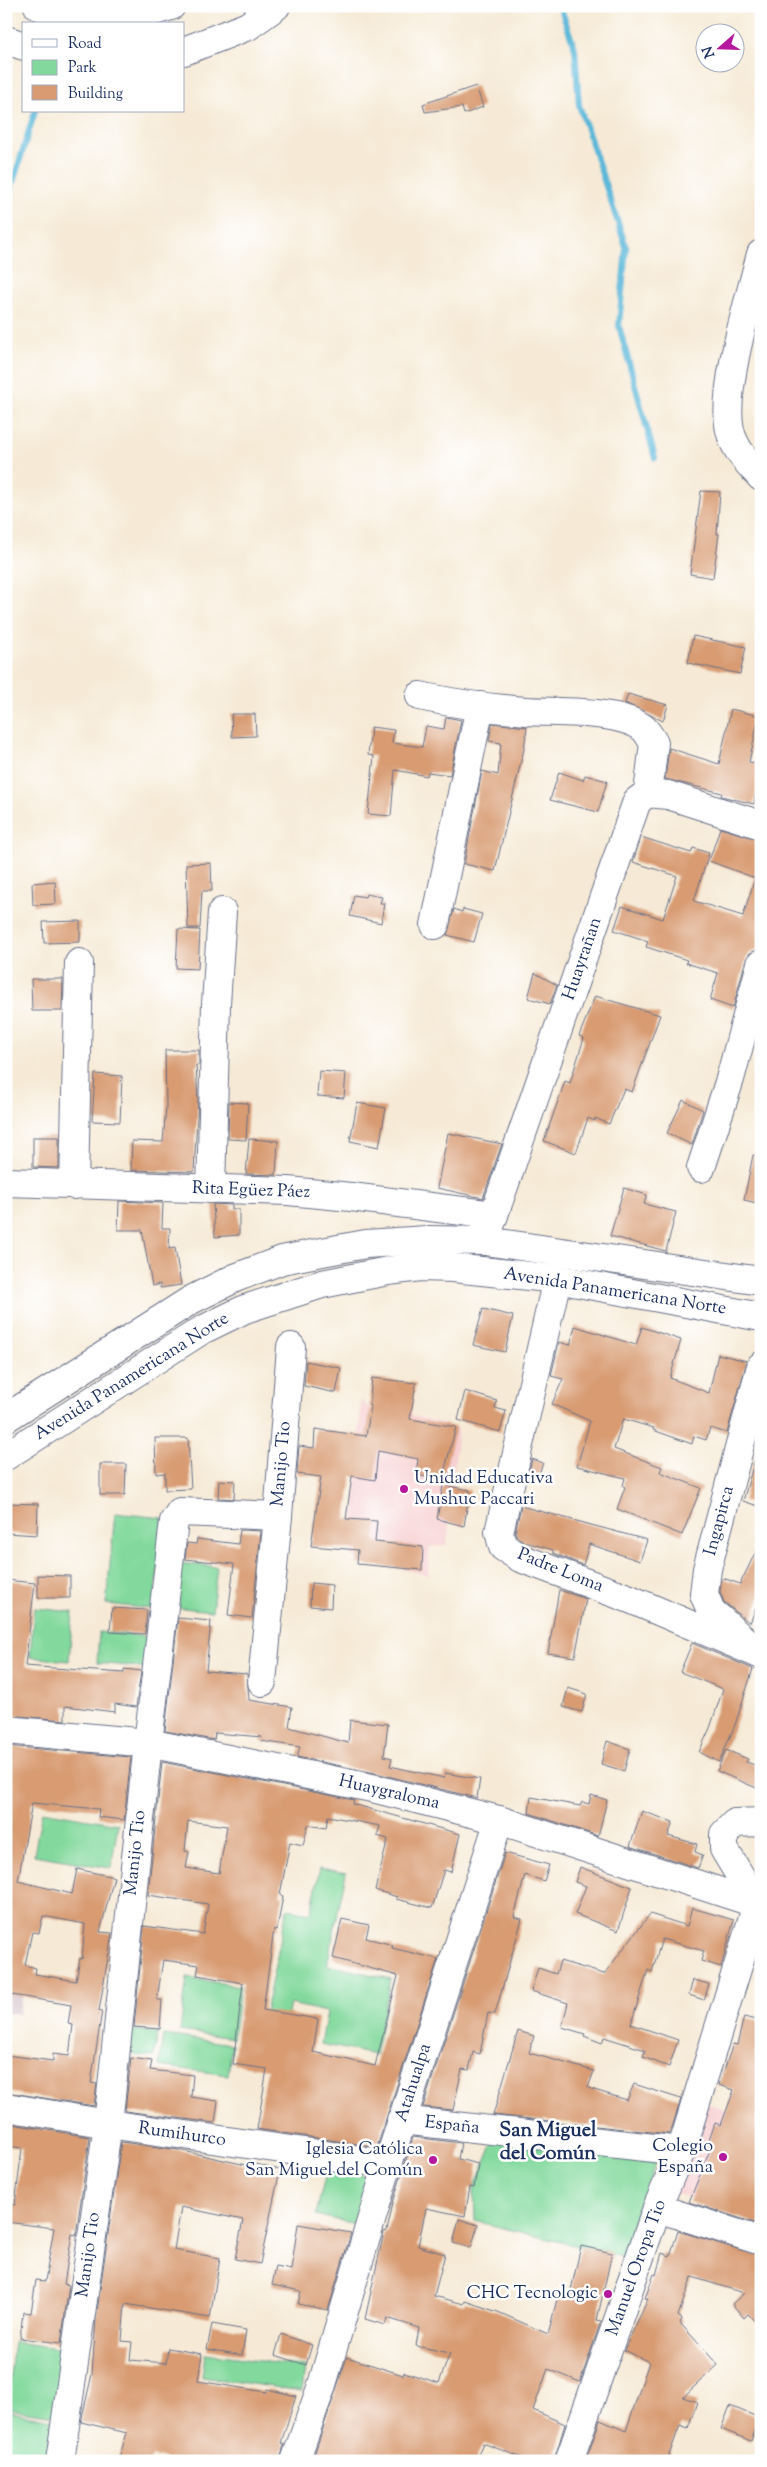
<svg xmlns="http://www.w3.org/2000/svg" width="767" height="2467" viewBox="0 0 767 2467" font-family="'Sorts Mill Goudy',serif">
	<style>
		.built { fill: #f7cfd0 }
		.industrial { fill: #d2bdc5 }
		.green { fill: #83d99d; stroke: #4f847e }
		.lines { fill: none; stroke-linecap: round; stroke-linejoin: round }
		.stream { stroke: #5bb8d9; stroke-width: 6 }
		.building { fill: #d89b72; fill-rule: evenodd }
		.minor-casing { stroke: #687088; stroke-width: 30 }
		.highway-casing { stroke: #687088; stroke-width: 30 }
		.minor { stroke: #fff; stroke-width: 28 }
		.highway { stroke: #fff; stroke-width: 28 }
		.poi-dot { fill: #b5179e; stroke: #fff; stroke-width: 2 }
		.labels { text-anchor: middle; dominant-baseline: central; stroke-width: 5; stroke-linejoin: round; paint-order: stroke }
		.street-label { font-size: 18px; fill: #1b2f5e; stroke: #fff }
		.poi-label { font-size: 18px; fill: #1b2f5e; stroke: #fff; text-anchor: end }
		.quarter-label { font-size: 20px; font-weight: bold; fill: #1b2f5e; stroke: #fff }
	</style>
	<rect width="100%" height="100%" fill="#fff"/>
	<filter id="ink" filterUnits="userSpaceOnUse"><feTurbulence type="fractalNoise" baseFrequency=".02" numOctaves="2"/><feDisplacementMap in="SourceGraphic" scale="10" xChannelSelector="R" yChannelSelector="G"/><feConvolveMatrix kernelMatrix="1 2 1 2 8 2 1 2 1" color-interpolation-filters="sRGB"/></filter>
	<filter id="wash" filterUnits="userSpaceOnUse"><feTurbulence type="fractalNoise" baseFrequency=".0096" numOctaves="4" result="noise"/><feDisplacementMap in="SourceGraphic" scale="20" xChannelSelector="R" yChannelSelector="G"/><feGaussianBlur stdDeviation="1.12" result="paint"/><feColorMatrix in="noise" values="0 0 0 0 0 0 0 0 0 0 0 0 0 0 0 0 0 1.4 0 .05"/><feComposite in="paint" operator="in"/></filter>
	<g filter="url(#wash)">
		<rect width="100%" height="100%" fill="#f6ead6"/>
		<g class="built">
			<path d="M361 1400 367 1407 399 1412 458 1428 447 1545 430 1547 428 1575 352 1558Z"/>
			<path d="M707 2104 761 2123V2222L671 2191Z"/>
		</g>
		<path class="industrial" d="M6 1992 22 1995 19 2015 6 2013Z"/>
		<g class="green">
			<path d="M115 1513 163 1518 154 1609 106 1604Z"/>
			<path d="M179 1563 217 1567 212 1611 173 1607Z"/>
			<path d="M34 1608 73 1612 69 1661 30 1657Z"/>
			<path d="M99 1632 154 1637 151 1668 97 1663Z"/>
			<path d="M42 1811 118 1824 111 1868 34 1855Z"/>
			<path d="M320 1868 346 1873 327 1965 391 1979 375 2055 321 2044 327 2012 290 2004 282 2041 260 2036 287 1909 311 1913Z"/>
			<path d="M187 1978 240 1986 233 2038 180 2031Z"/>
			<path d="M130 2029 158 2033 154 2057 127 2054Z"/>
			<path d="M163 2035 232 2044 228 2075 159 2066Z"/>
			<path d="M495 2137 657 2154 631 2259 475 2221 474 2188Z"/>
			<path d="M327 2167 369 2176 359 2225 316 2215Z"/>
			<path d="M14 2342 65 2349 55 2416 6 2409Z"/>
			<path d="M205 2354 305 2367 302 2391 202 2377Z"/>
			<path d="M6 2411 55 2421 47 2461H6Z"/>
		</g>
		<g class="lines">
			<g class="stream">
				<path d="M560 6 575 49 579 105 626 247 619 326 655 458"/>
				<path d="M6 205 35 111"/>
			</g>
		</g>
		<g id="blocks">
			<g class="building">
				<path d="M476 86 483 107 464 114 462 107 425 112 423 104Z"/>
				<path d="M701 491 720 492 717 534H719L713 578 690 574Z"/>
				<path d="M693 636 746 647 740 674 688 663Z"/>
				<path d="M628 694 668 705 663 721 625 703Z"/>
				<path d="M731 709 759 716 749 762 761 764 754 804 721 796 722 793 665 779 669 748 719 764Z"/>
				<path d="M231 714H255L256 736 232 737Z"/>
				<path d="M446 717 461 720 450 775 428 772 427 776 395 770 391 816 368 814 374 756 368 755 371 727 394 730 392 743 422 747 426 726 444 729Z"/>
				<path d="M492 723 527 727 524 749 495 871 464 864 482 771 498 775 501 743 489 741Z"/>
				<path d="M559 772 583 780 585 775 607 781 598 812 550 800Z"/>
				<path d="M720 828 761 840V949L750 953 746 959 733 1008 710 1000 718 973 686 963 687 960 646 947 648 941 614 930 622 906 663 919 677 876 633 862 641 837 691 853 693 848 709 853 694 901 743 916 755 878 709 861Z"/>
				<path d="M211 863 212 891H202L200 928H188L186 864Z"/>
				<path d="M55 881 56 904 33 905 32 883Z"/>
				<path d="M366 894 382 897 380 903H384L381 923 350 916 354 895 365 897Z"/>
				<path d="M454 909 462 912 463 909 482 914 474 942 447 935Z"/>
				<path d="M80 921V942L44 943 43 922Z"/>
				<path d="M178 929 200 930 198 969 176 968Z"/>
				<path d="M535 973 557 985 550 1004 528 998Z"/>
				<path d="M31 979H63L62 1011H32Z"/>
				<path d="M595 996 660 1015 632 1092 624 1089 609 1124 595 1118V1121L588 1118 576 1153 544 1141 565 1081 570 1083 584 1038 579 1036Z"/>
				<path d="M165 1050H199V1065H196L198 1100 194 1172 131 1170 132 1141 163 1142 166 1106Z"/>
				<path d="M319 1071 346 1073 344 1098 317 1096Z"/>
				<path d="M95 1074 122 1076 120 1122 92 1121Z"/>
				<path d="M683 1100 703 1110 692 1145 667 1133Z"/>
				<path d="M229 1102 248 1103 246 1140 228 1139Z"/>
				<path d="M357 1103 386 1108 379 1147 350 1141Z"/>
				<path d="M448 1133 502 1144 483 1198 437 1188Z"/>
				<path d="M33 1137H59V1168L33 1167Z"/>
				<path d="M249 1139 278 1141 276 1175 246 1174Z"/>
				<path d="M753 1155 761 1156V1204L744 1200Z"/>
				<path d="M624 1188 647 1195 644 1204 676 1212 666 1251 610 1236Z"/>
				<path d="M119 1201 163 1203 162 1228H170L169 1249 175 1248 181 1285 160 1288V1284L152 1286 142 1230H118Z"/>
				<path d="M213 1204 232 1205V1209H239V1235L215 1237Z"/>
				<path d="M483 1309 513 1316 505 1352 473 1345Z"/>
				<path d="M575 1326 636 1345 642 1327 681 1340 670 1378 709 1393 718 1354 747 1361 727 1433 710 1428 706 1440 694 1436 692 1444 653 1430 654 1428 623 1419 614 1449 662 1467 660 1472 701 1488 682 1535 617 1509 625 1487 623 1486 625 1478 577 1466 590 1421 552 1404 563 1379 551 1376 559 1342 570 1345Z"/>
				<path d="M306 1361 341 1368 336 1393 304 1386Z"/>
				<path d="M372 1378 416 1383 410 1419 456 1427 442 1480 416 1475 418 1459 378 1451 375 1480 352 1476 346 1519 377 1521 375 1542 423 1547 422 1570 357 1564 358 1550 311 1546 321 1477 297 1474 299 1446 314 1448 315 1429 366 1436 371 1406H369Z"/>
				<path d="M465 1391 497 1401 495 1408 506 1411 500 1432 458 1420Z"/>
				<path d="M155 1438H188L191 1489 165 1490V1473L156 1474Z"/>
				<path d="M756 1456H761V1507L743 1501Z"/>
				<path d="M532 1459 543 1463 537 1479 528 1476Z"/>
				<path d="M100 1464H126L125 1495H100Z"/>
				<path d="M219 1480 235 1481 234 1499 218 1498Z"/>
				<path d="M443 1485 470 1490 464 1526 437 1519Z"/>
				<path d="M7 1503 38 1504 37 1535 6 1533Z"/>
				<path d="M521 1506 647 1540 640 1561 589 1544 583 1565 553 1553V1550L525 1542 517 1537 515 1532Z"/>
				<path d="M240 1530 261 1531 252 1618 228 1615 234 1564 185 1559 187 1543 196 1544 197 1539 238 1544Z"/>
				<path d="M761 1541V1595L750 1623 724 1602 720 1592 721 1583 723 1578 740 1584Z"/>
				<path d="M38 1575 70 1576V1598H38Z"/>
				<path d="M6 1580 35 1583 25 1666 124 1673V1669L141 1671 136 1707 115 1704V1712L65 1706V1720L6 1715Z"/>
				<path d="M311 1583 332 1585 331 1608 310 1606Z"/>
				<path d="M559 1590 586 1599 575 1657 548 1653Z"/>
				<path d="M112 1608 147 1610 145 1634 110 1632Z"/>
				<path d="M178 1618 211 1621 206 1671 247 1674 249 1700 292 1707 289 1727 348 1743 350 1720 388 1724 384 1756 392 1758 390 1766 444 1778 445 1773 480 1779 477 1798 375 1773 297 1757 300 1747 261 1741 262 1737 215 1733 214 1740 165 1731Z"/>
				<path d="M692 1643 753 1669 735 1725 719 1762 699 1752 710 1728 723 1689 680 1672Z"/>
				<path d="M568 1688 587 1694 582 1712 563 1707Z"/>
				<path d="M607 1741 630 1749 624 1771 601 1764Z"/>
				<path d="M6 1746 131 1757 124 1820 98 1817 99 1809 32 1803 18 1881 72 1894 77 1869 114 1877 100 1932 112 1933 99 2011H102L91 2083 97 2084 94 2106 6 2092V2055L53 2061V2054L69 2056 73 2025 68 2024 71 2005 6 1994ZM43 1916 85 1924 82 1959 80 1958 76 1981 35 1974 36 1968 25 1965 32 1932 39 1933Z"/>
				<path d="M726 1750 748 1759 746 1762 761 1767V1790L717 1771Z"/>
				<path d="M162 1762 354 1800 353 1804 460 1834 451 1872 444 1870 432 1908 396 1899 397 1897 375 1890 388 1839 377 1836 380 1826 328 1816 326 1828 308 1825 303 1845 290 1842 280 1895 283 1896 277 1930 274 1929 263 2010 318 2019 313 2052 375 2066 398 1976 333 1958 342 1919 369 1925 366 1938 393 1945 392 1948 438 1959 377 2147 257 2129 267 2069 233 2064 243 1983 197 1975 199 1965 163 1960 157 2000H162L160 2029 134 2027 144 1926 203 1934 208 1904 148 1895ZM188 1821 227 1826 219 1873 186 1868 189 1852 185 1851Z"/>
				<path d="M591 1795 607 1800 598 1836 529 1813 531 1797 580 1806 582 1802 589 1804Z"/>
				<path d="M642 1811 673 1822 668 1836 697 1844 695 1852 703 1855 698 1868 630 1846Z"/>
				<path d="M505 1853 549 1865 544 1881 525 1875 514 1917 522 1919 495 2014 488 2013 480 2054 473 2052 469 2070 462 2069 453 2110 423 2107Z"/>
				<path d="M580 1867 632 1887 618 1931 575 1914 586 1886 575 1882Z"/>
				<path d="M692 1908 734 1920 721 1967 701 1961 704 1951 662 1939 652 1972 648 1970 631 2024 678 2040 669 2067 643 2057 645 2050 604 2037 602 2043 584 2036 585 2034 562 2027 568 2003 531 1991 538 1968 556 1974 560 1961 604 1974 650 1914 687 1926Z"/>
				<path d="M693 1980 709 1984 704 2000 689 1995Z"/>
				<path d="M744 2017 761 2021V2225L689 2202 710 2150 706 2149 715 2123 721 2125 734 2090 719 2085 733 2044 737 2045Z"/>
				<path d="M518 2031 534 2036 529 2053 594 2071 588 2088 627 2100 634 2084 681 2099 670 2134 493 2115Z"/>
				<path d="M131 2058 152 2061 150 2070 193 2075 191 2097 218 2101 215 2123 125 2111Z"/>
				<path d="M6 2123 90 2137 76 2235 72 2234 64 2284 69 2285 61 2343 20 2338 23 2312 31 2313 36 2280 45 2281 54 2228 6 2222V2204L15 2205 22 2148 6 2146Z"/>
				<path d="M413 2137 461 2143 458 2159 478 2164 474 2188 470 2187 465 2216 426 2208 418 2246 445 2254 434 2296 464 2304 465 2301 498 2312 548 2334 558 2296 569 2299 581 2246 612 2253 597 2320 601 2321 580 2382 548 2369 533 2410 565 2424 554 2461H530L483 2443 475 2461H312L347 2357 403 2375 404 2372 439 2383 450 2353 416 2346 419 2328 387 2318 385 2325 365 2319 384 2232 387 2231 393 2203Z"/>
				<path d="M121 2142 179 2150 255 2167V2164L280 2170 260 2264 235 2259 243 2220 181 2207 174 2250 220 2258 210 2318 125 2304 122 2341 132 2342 130 2360 166 2363 168 2348 202 2354 198 2381 266 2392 267 2389 296 2396 281 2443 284 2444 280 2461H167L151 2456 149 2461H118L127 2433 81 2422 92 2374 96 2319Z"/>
				<path d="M459 2219 478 2225 471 2248 453 2243Z"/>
				<path d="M298 2224 351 2233 328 2310 298 2304 301 2291 272 2285 276 2267 291 2270Z"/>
				<path d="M678 2231 761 2256V2328L748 2314 744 2318 732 2304 744 2293 692 2277 678 2316 682 2319 680 2323 718 2365 683 2397 697 2402 688 2428 680 2425 667 2461 586 2460 600 2420 626 2431 649 2362 624 2350 648 2299 645 2298 654 2274 656 2275 662 2253 670 2256Z"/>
				<path d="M212 2324 246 2330 242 2355 207 2349Z"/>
				<path d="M281 2334 312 2345 306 2365 275 2355Z"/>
				<path d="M730 2406 760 2418 751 2441 721 2429Z"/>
			</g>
		</g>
	</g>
	<g filter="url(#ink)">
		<use href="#blocks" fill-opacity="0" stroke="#687088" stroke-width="1"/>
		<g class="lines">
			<g class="minor-casing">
				<g id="minor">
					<path d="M761 254C750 297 721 389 730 430 734 449 748 463 761 477"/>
					<path d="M420 696C455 704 490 708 526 711 555 713 619 709 643 728 647 731 651 739 654 743L648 793"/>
					<path d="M435 925 480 706"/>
					<path d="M701 1168 730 1079 761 964"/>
					<path d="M6 1182 288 1191 351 1197 494 1215"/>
					<path d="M74 1185 79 963"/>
					<path d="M211 1189 216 1004 222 912"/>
					<path d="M485 1241 637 801 648 793 668 795 761 825"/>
					<path d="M557 1279 499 1532 503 1547 520 1558 630 1599 761 1655"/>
					<path d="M745 1641 711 1611 704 1594 707 1569 761 1366"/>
					<path d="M262 1682 278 1516"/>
					<path d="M6 1730 148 1743 372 1788 499 1820 761 1905"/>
					<path d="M6 2107 108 2124 388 2164"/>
					<path d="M401 2120 681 2151"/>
					<path d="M657 2208 761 2241"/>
					<path d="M60 2461 108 2124 148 1743 174 1521 180 1512 278 1516 291 1347"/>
					<path d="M295 2461 321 2388 388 2164 499 1820"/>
					<path d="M569 2461 657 2208 681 2151 757 1904 724 1849V1834L735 1823 761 1822"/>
				</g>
			</g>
			<g class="highway-casing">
				<g id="highway">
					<path d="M38 6C88 19 121 23 171 6"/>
					<path d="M6 40 24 46"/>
					<path d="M184 51 248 26 276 6"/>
					<path d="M6 1418 191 1300 235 1278 282 1260 322 1252 366 1244 427 1240 485 1241 761 1281"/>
					<path d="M6 1456 202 1330 245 1309 322 1284 388 1271 421 1267 453 1268 557 1279 761 1317"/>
				</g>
			</g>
			<use href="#minor" class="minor"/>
			<use href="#highway" class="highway"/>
		</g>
	</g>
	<g class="poi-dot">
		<circle cx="404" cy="1489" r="5"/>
		<circle cx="723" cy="2157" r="5"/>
		<circle cx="433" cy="2160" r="5"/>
		<circle cx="608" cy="2294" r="5"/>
	</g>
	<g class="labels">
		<g class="street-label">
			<text transform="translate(583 959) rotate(-71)">Huayrañan</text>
			<text transform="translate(251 1191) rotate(2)">Rita Egüez Páez</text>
			<text transform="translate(615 1292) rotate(9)">Avenida Panamericana Norte</text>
			<text transform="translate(132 1377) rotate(-32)">Avenida Panamericana Norte</text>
			<text transform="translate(282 1464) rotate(-85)">Manijo Tio</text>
			<text transform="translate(720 1521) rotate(-75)">Ingapirca</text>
			<text transform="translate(560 1571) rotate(22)">Padre Loma</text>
			<text transform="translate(389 1793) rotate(13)">Huaygraloma</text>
			<text transform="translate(136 1853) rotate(-84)">Manijo Tio</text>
			<text transform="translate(414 2083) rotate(-72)">Atahualpa</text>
			<text transform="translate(452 2126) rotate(6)">España</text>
			<text transform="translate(182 2135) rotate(8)">Rumihurco</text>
			<text transform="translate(89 2255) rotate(-82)">Manijo Tio</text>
			<text transform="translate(637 2268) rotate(-70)">Manuel Oropa Tio</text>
		</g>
		<g class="poi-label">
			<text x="414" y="1479" text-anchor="start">Unidad Educativa<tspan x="414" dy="21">Mushuc Paccari</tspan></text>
			<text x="713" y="2147">Colegio<tspan x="713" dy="21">España</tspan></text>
			<text x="423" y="2150">Iglesia Católica<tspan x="423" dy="21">San Miguel del Común</tspan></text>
			<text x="598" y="2294">CHC Tecnologic</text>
		</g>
		<g class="quarter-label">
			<text x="548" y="2131">San Miguel<tspan x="548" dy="23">del Común</tspan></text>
		</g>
	</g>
	<rect width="767" height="2467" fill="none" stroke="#fff" stroke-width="25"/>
	<rect x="22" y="22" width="162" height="90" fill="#ffffff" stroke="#a4acbf"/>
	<rect x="32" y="39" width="25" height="8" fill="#ffffff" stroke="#a4acbf"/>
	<text x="68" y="48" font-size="15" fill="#1b2f5e">Road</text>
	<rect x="32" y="60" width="25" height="15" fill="#83d99d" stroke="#a4acbf"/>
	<text x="68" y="72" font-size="15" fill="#1b2f5e">Park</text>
	<rect x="32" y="85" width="25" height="15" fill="#d89b72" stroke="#a4acbf"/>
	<text x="68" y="98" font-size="15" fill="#1b2f5e">Building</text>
	<g transform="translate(720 48) rotate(250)"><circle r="24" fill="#ffffff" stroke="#a4acbf"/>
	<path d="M0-4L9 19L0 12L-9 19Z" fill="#b5179e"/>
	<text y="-8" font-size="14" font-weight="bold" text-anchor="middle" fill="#1b2f5e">N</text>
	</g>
</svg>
